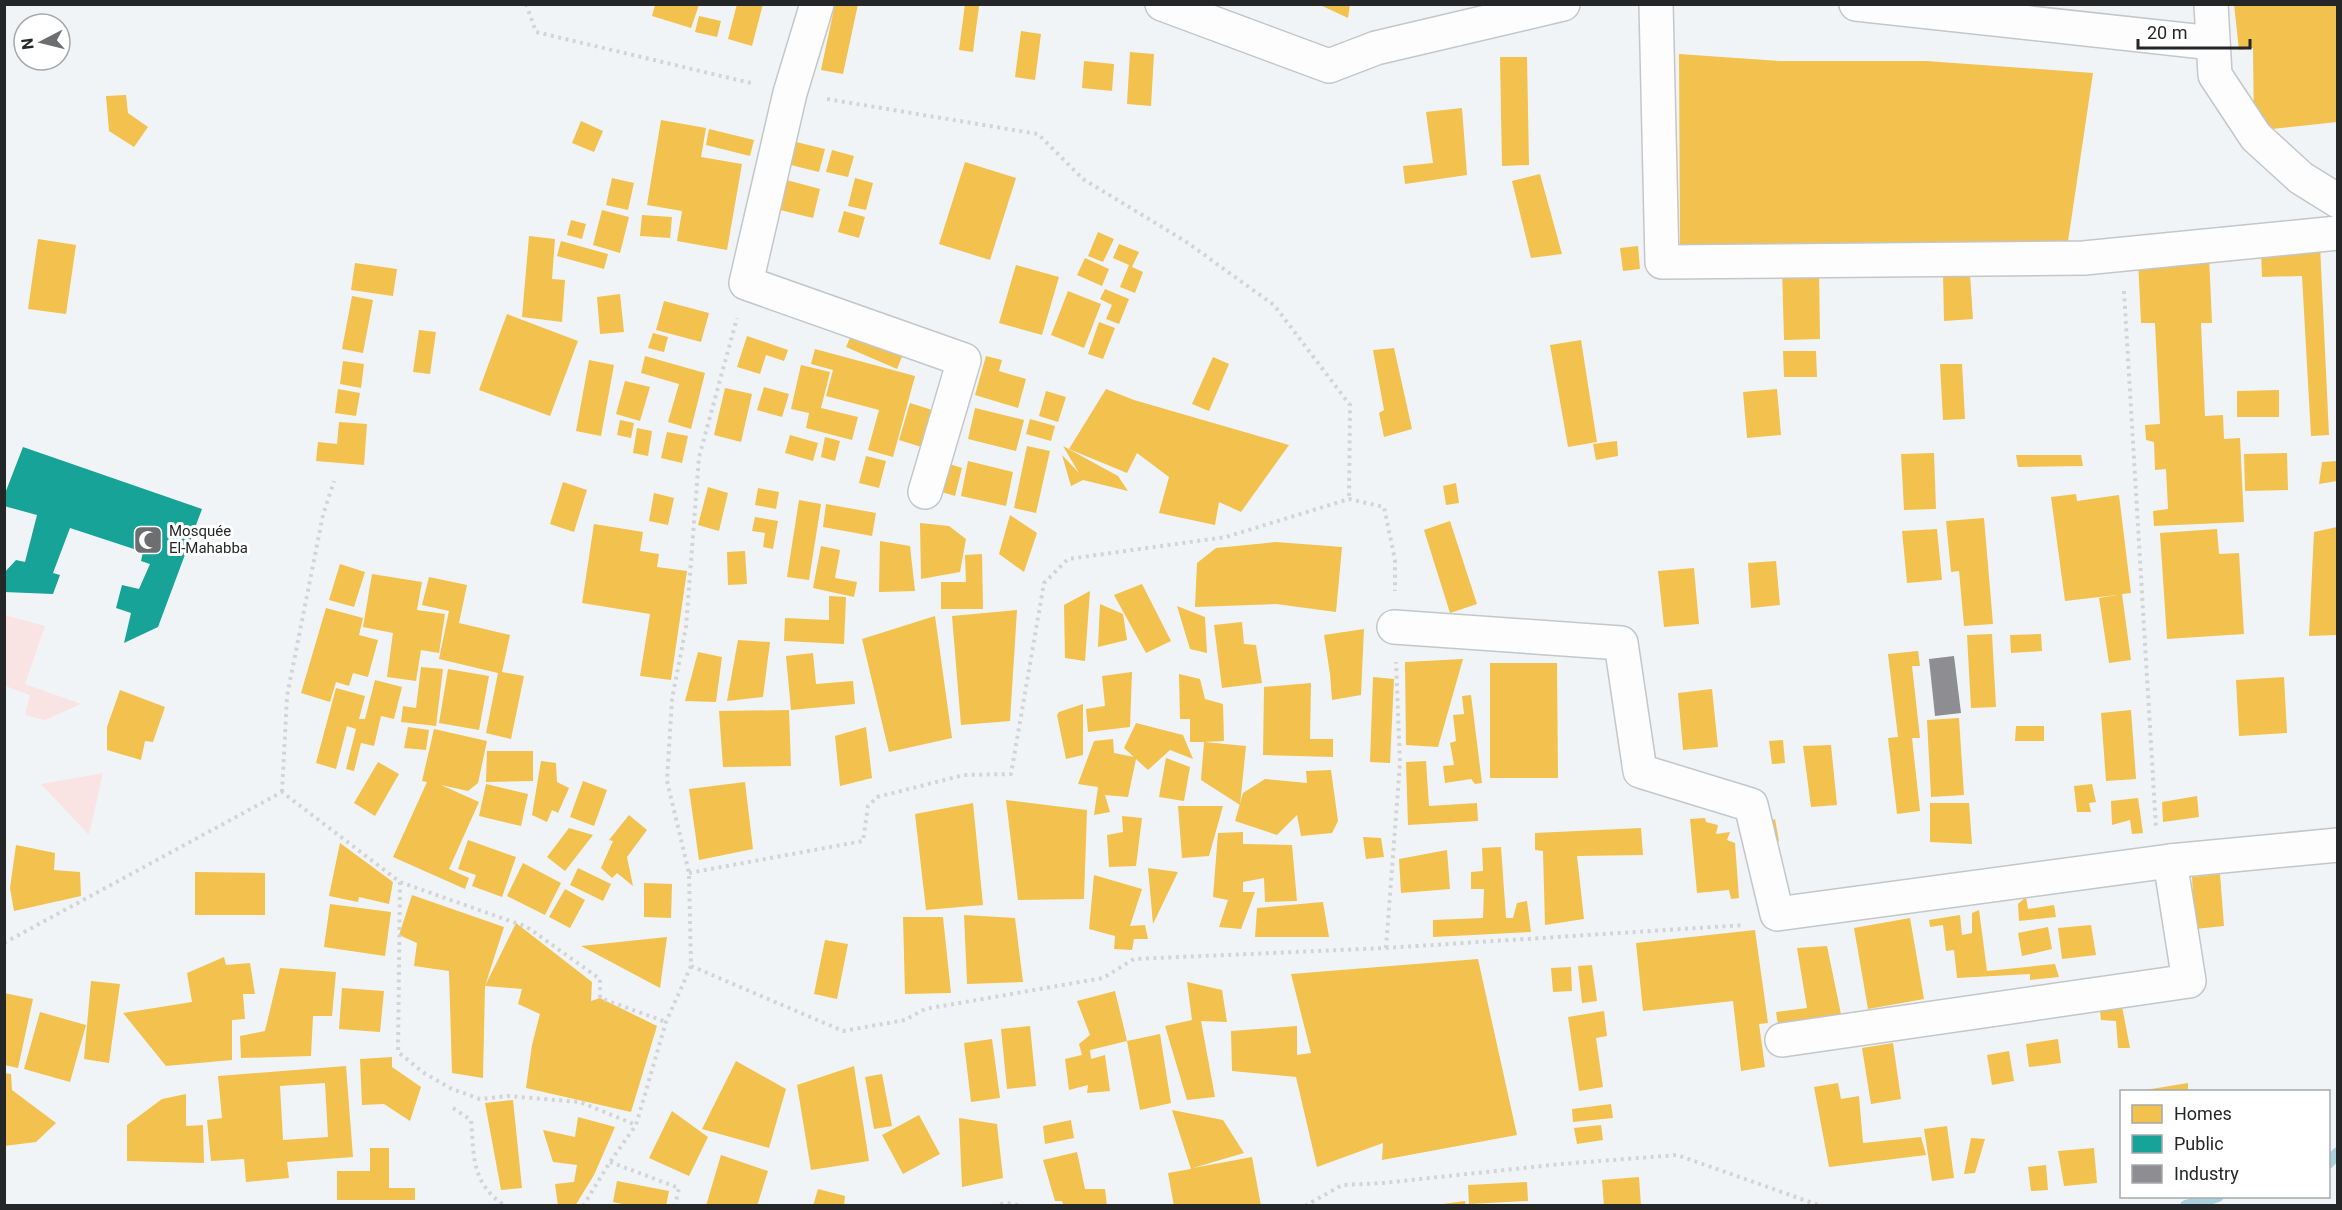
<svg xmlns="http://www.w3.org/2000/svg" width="2342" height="1210" viewBox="0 0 2342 1210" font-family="Roboto,sans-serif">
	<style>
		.green { fill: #f9e4e3 }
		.homes { fill: #f2c14e; fill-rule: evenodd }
		.public { fill: #17a398 }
		.industry { fill: #8d8d92 }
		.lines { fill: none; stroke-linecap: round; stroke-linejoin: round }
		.stream { stroke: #aad2de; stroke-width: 12 }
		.minor-casing { stroke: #c4c6c8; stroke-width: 36 }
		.tertiary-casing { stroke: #c4c6c8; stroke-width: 36 }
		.path { stroke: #d4d4d4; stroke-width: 4; stroke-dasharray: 3 4.5; stroke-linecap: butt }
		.minor { stroke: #fdfdfe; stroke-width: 33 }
		.tertiary { stroke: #fdfdfe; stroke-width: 33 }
		.labels { text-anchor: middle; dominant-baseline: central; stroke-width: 6; stroke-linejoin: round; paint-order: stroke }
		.poi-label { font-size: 15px; fill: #242627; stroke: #fff; text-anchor: start }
	</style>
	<rect width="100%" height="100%" fill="#f1f4f6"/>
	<g class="green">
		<path d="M5 615 45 626 25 684 81 704 45 720 25 715 30 695 5 686Z"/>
		<path d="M103 773 89 835 41 784Z"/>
	</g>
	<g class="homes">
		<path d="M737 4H763L752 46 728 39Z"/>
		<path d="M835 4H858L843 74 821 70Z"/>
		<path d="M965 4 979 6 973 52 959 50Z"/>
		<path d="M1318 4H1350L1348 18Z"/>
		<path d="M2234 4H2337V122L2254 131 2253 48 2239 50Z"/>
		<path d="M655 5H699L691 28 652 16Z"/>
		<path d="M699 16 721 21 717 37 695 32Z"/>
		<path d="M1021 31 1041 34 1035 80 1015 77Z"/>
		<path d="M1130 52 1154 54 1151 106 1127 104Z"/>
		<path d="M1679 54 1780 61H1926L2093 73 2067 248 1680 249Z"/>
		<path d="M1500 57H1527L1529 165 1502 166Z"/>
		<path d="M1084 61 1114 64 1112 91 1082 88Z"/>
		<path d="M126 95 128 113 148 127 134 147 109 131 106 96Z"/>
		<path d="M1462 108 1467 175 1405 184 1403 166 1433 163 1426 112Z"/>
		<path d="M661 120 706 128 701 157 742 164 727 250 677 241 682 211 647 205Z"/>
		<path d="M581 121 603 131 594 152 572 143Z"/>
		<path d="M709 129 754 140 750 156 706 145Z"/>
		<path d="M792 141 825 149 819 172 787 164Z"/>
		<path d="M832 150 854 156 848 177 826 172Z"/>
		<path d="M965 162 1016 178 990 260 939 244Z"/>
		<path d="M1540 174 1562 254 1531 258 1512 181Z"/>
		<path d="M612 178 634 183 628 210 606 205Z"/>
		<path d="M855 178 873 183 866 210 848 206Z"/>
		<path d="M783 179 820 189 813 218 776 209Z"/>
		<path d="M602 210 629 217 620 253 593 245Z"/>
		<path d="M844 211 865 217 859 238 838 232Z"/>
		<path d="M642 215 672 217 670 238 640 236Z"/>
		<path d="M571 220 586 224 582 239 567 235Z"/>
		<path d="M1098 232 1114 239 1103 262 1088 256Z"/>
		<path d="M529 236 555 239 552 279 565 280 562 322 522 317Z"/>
		<path d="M38 239 76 245 66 314 28 309Z"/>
		<path d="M561 241 608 254 604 269 557 256Z"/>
		<path d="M1119 244 1139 252 1132 267 1143 272 1135 293 1120 287 1129 265 1113 258Z"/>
		<path d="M2320 245 2329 435 2311 436 2302 276 2262 277 2261 250Z"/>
		<path d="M1638 246 1640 269 1623 271 1620 248Z"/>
		<path d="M2209 256 2212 323H2201L2205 416 2223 415 2224 439 2240 438 2244 522 2154 526 2153 511 2168 509 2166 469 2155 470 2154 442 2146 440 2145 425 2160 424 2155 323H2141L2138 259Z"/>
		<path d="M1085 258 1109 269 1102 286 1077 275Z"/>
		<path d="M355 263 397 269 393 296 351 290Z"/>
		<path d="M1016 265 1059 277 1042 335 999 323Z"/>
		<path d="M1782 268H1819L1820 339 1784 340Z"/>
		<path d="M1943 272 1970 274 1973 319 1944 321Z"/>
		<path d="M1105 289 1129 299 1119 324 1106 319 1112 305 1100 299Z"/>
		<path d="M1068 291 1101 304 1084 348 1051 335Z"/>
		<path d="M620 294 624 332 600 334 597 297Z"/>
		<path d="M352 296 373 300 363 353 342 349Z"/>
		<path d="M664 301 709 313 701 342 656 330Z"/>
		<path d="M507 314 578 341 550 416 479 390Z"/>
		<path d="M1099 322 1115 328 1103 359 1088 354Z"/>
		<path d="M855 326 906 347 897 369 846 347Z"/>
		<path d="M419 330 436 332 430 374 413 372Z"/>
		<path d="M653 333 668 337 664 352 648 348Z"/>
		<path d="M747 336 788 350 784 361 766 355 760 374 737 367Z"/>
		<path d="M1581 340 1597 442 1568 447 1550 345Z"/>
		<path d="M1394 348 1412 429 1384 437 1379 413 1384 410 1373 350Z"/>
		<path d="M815 349 915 376 893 457 868 450 879 410 826 396 833 370 811 364Z"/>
		<path d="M1783 351H1816L1817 377H1784Z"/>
		<path d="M645 356 705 373 691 429 668 422 679 384 641 373Z"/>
		<path d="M986 356 1002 360 999 371 1026 379 1018 408 975 395Z"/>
		<path d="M1213 357 1229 364 1209 411 1192 404Z"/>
		<path d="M589 360 614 365 601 436 576 431Z"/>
		<path d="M343 361 364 364 361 388 340 384Z"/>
		<path d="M1940 364H1962L1965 419 1943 420Z"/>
		<path d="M801 365 830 372 821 408 858 417 852 440 806 428 809 413 791 409Z"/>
		<path d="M625 381 650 387 640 421 616 414Z"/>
		<path d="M764 387 789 394 782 417 757 410Z"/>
		<path d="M725 388 752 394 741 442 714 435Z"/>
		<path d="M338 389 360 393 356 416 335 413Z"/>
		<path d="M1106 389 1134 400 1289 445 1241 512 1219 502 1215 525 1159 513 1169 477 1137 453 1127 473 1069 449Z"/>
		<path d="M1777 389 1781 435 1747 438 1743 392Z"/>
		<path d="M2279 390V417H2237V391Z"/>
		<path d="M1046 391 1066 397 1058 422 1039 416Z"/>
		<path d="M910 403 945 414 934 451 899 440Z"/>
		<path d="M975 408 1024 420 1016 451 968 439Z"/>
		<path d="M1030 419 1055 426 1051 441 1026 434Z"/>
		<path d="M620 420 634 423 631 438 617 435Z"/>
		<path d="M339 422 367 424 364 465 316 461 318 442 337 444Z"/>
		<path d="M637 428 652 431 648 456 633 453Z"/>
		<path d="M667 432 688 436 682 463 661 458Z"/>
		<path d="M790 435 818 443 813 461 785 453Z"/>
		<path d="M825 437 840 441 835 461 821 457Z"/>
		<path d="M1617 441 1618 456 1596 460 1593 444Z"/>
		<path d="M1027 446 1050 451 1036 513 1014 508Z"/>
		<path d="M1063 446 1118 476 1128 491 1083 480 1071 486 1062 455 1079 473Z"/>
		<path d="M1934 453 1936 509 1904 510 1901 454Z"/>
		<path d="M2287 453 2288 490 2245 491 2244 454Z"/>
		<path d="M2016 455H2081L2083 466 2018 467Z"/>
		<path d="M866 456 886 461 879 488 859 483Z"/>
		<path d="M940 461 962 468 955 496 932 489Z"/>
		<path d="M968 461 1013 472 1006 506 961 496Z"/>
		<path d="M2337 461V481L2319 484 2322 462Z"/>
		<path d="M563 482 587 490 574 532 550 524Z"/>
		<path d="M1456 483 1459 503 1446 505 1443 486Z"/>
		<path d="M708 487 728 493 719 531 698 525Z"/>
		<path d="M758 488 779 492 776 509 755 505Z"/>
		<path d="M654 493 674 498 668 525 649 521Z"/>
		<path d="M2076 494 2077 501 2119 495 2131 593 2122 594 2131 660 2109 663 2099 598 2117 595 2065 601 2051 497Z"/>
		<path d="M799 500 821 504 809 580 787 577Z"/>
		<path d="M826 504 876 513 872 536 823 527Z"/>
		<path d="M1010 515 1037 533 1024 572 999 554Z"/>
		<path d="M755 517 778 521 773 549 763 547 765 533 752 531Z"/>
		<path d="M1984 518 1993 624 1964 626 1959 571 1951 572 1946 521Z"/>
		<path d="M1450 521 1477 604 1450 613 1424 530Z"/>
		<path d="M920 523 949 526 966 539 960 572 921 579Z"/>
		<path d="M594 524 643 532 640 551 659 554 657 567 687 571 671 680 640 676 650 614 582 603Z"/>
		<path d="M2337 527V635L2309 636 2314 532Z"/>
		<path d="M1937 529 1942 580 1907 583 1902 531Z"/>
		<path d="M2217 529 2219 554 2239 553 2244 634 2167 639 2160 533Z"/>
		<path d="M880 541 910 546 915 591 879 592Z"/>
		<path d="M1276 542 1342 547 1336 612 1276 604 1195 607 1197 563 1216 548Z"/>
		<path d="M821 546 840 550 835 578 857 582 854 597 813 588Z"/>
		<path d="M745 551 747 584 728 585 727 552Z"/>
		<path d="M982 554 983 609H941V582H966L965 555Z"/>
		<path d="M1776 561 1780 605 1751 608 1748 563Z"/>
		<path d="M340 564 365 572 354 607 329 600Z"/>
		<path d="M1694 568 1699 624 1664 627 1658 571Z"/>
		<path d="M372 574 422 582 417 610 445 614 439 653 421 650 416 681 387 677 393 633 363 627Z"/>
		<path d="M429 577 467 585 459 623 510 635 502 672 524 676 511 739 486 733 498 673 439 659 449 611 422 605Z"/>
		<path d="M1142 584 1171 641 1146 653 1114 595Z"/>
		<path d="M1090 591 1085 661 1065 658 1064 605Z"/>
		<path d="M829 596 846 597 844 644 784 641 785 618 829 620Z"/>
		<path d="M1100 604 1123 614 1127 640 1098 647Z"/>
		<path d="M1177 606 1205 617 1207 653 1190 649Z"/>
		<path d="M326 608 363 618 359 635 378 640 368 677 353 673 349 686 336 682 330 702 301 693Z"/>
		<path d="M1017 610 1010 721 961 725 952 616Z"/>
		<path d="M935 616 952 738 889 752 862 639Z"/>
		<path d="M1242 622 1244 644 1256 645 1262 683 1222 688 1214 625Z"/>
		<path d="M1364 629 1361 695 1332 700 1330 674 1324 635Z"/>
		<path d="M1992 634 1996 707 1971 708 1967 635Z"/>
		<path d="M2041 634 2042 651 2011 653 2010 635Z"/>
		<path d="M738 640 770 642 763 697 727 701Z"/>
		<path d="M1918 651 1920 666H1912L1920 738H1912L1920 811 1897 814 1888 738 1898 737 1888 654Z"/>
		<path d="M698 652 722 657 716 702 685 701Z"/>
		<path d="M813 653 816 684 853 681 855 704 791 710 786 656Z"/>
		<path d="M1463 659 1438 747 1406 745 1405 662Z"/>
		<path d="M1490 663H1557L1558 778H1490Z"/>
		<path d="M421 667 443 669 436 726 401 722 403 706 416 708Z"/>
		<path d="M448 669 489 676 479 730 439 723Z"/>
		<path d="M1132 672 1130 727 1088 732 1086 709 1105 706 1102 676Z"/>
		<path d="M1179 674 1200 679 1205 699 1223 704 1224 741 1204 742 1246 746 1240 805 1201 780 1204 742H1190V719H1180Z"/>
		<path d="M1373 677 1394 679 1390 763 1370 762Z"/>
		<path d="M2284 677 2287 733 2239 736 2236 680Z"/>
		<path d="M375 680 402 687 394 719 381 716 374 746 361 743 354 771 346 769 356 729 347 726 336 769 316 763 336 688 365 696 359 719H365Z"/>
		<path d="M1311 683 1310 739H1333V757L1263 755 1264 687Z"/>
		<path d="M1712 689 1718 747 1683 750 1678 693Z"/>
		<path d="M120 690 165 707 153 742 145 741 141 760 107 750V727Z"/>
		<path d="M1471 695 1482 783 1475 784 1471 779 1445 783 1443 766 1454 765 1450 743 1456 741 1453 715 1464 714 1462 696Z"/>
		<path d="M1083 704V755L1066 759 1057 715 1059 712Z"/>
		<path d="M789 710 791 766 723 767 719 711Z"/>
		<path d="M2131 710 2136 779 2106 781 2101 713Z"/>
		<path d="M1959 718 1964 795 1931 797 1927 720Z"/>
		<path d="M1136 723 1183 735 1193 759 1170 750 1148 770 1136 759 1128 797 1105 795 1110 812 1094 815 1098 787 1078 784 1094 741 1113 739 1114 753 1134 757 1124 748Z"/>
		<path d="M2016 726H2044V741H2015Z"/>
		<path d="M408 727 429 730 426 750 404 748Z"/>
		<path d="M866 727 872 778 840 786 835 736Z"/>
		<path d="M434 729 487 741 478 783 468 791 441 785 479 802 449 869 469 878 465 889 393 857 427 782 422 781Z"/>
		<path d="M1783 740 1785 763 1772 764 1769 741Z"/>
		<path d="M1831 745 1837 805 1811 807 1803 746Z"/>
		<path d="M487 751H533V781L486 782Z"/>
		<path d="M1166 758 1190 767 1184 801 1159 797Z"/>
		<path d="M541 761 556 763 557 782 569 788 558 813 552 810 547 822 532 815Z"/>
		<path d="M1426 761 1429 806 1477 803 1478 821 1408 825 1406 762Z"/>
		<path d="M378 762 399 774 375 816 354 803Z"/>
		<path d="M1331 770 1338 821 1332 833 1301 836 1297 815 1277 835 1235 821 1243 793 1265 779 1307 783 1306 771Z"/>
		<path d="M583 781 607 790 594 826 570 817Z"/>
		<path d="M745 782 753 849 699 860 689 789Z"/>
		<path d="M486 784 528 794 521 826 479 816Z"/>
		<path d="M2092 784 2096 802 2089 803 2091 812H2077L2074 786Z"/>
		<path d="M2197 796 2199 817 2163 822 2162 802Z"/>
		<path d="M2138 798 2143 833 2132 834 2130 820 2112 825 2111 801Z"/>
		<path d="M1006 800 1087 810 1084 899 1018 900Z"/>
		<path d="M973 803 983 905 926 910 915 814Z"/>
		<path d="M1930 803H1969L1972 844 1930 842Z"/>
		<path d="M1178 806H1223L1209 856 1182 858Z"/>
		<path d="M629 815 647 830 627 857 633 886 617 873 612 878 601 868 613 841 609 840Z"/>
		<path d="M1122 816 1142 818 1136 866 1109 867 1107 835 1123 832Z"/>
		<path d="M1705 818 1706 822 1718 825 1716 834 1730 832 1727 840 1735 843 1739 898 1731 899 1729 890 1697 893 1690 819Z"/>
		<path d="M1775 819 1779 841 1769 848 1766 823Z"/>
		<path d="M569 828 593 835 565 871 547 857Z"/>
		<path d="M1641 828 1643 855 1577 856 1584 919 1545 925 1543 851 1535 850V833Z"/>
		<path d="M1243 832V844L1292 845 1297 901 1265 902 1264 878 1243 882V892H1255L1241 929 1219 927 1228 900 1213 897 1218 833Z"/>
		<path d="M1363 837 1381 838 1384 857 1366 859Z"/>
		<path d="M468 840 516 857 502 897 472 886 476 875 458 869Z"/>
		<path d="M340 843 393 882 389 904 359 897 358 902 329 896Z"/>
		<path d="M16 845 55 853 54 870 80 872 81 896 14 911 10 888Z"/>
		<path d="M1501 847 1506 918H1513L1517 903 1527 901 1531 932 1433 937V920L1483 918 1484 889H1471V872L1483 871 1482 848Z"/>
		<path d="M1447 850 1450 889 1401 893 1399 859Z"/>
		<path d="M523 863 561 883 545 915 507 896Z"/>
		<path d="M578 868 611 884 603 901 570 885Z"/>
		<path d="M1148 868 1178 872 1153 924Z"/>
		<path d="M195 872 265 873V915H195Z"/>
		<path d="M2220 874 2224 926 2195 929 2192 877Z"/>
		<path d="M1094 875 1142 889 1130 926 1145 925 1148 939H1134L1132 950 1114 949 1115 936 1089 929Z"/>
		<path d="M644 883 672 884 671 918 644 917Z"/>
		<path d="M565 889 585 900 570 928 549 917Z"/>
		<path d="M412 895 504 927 485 986 516 923 592 982 591 1001 600 998 657 1026 631 1112 526 1088 532 1045 540 1014 518 1004 522 989 485 986 483 1078 452 1073 449 971 414 966 417 943 399 935Z"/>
		<path d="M2026 897 2028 909 2054 905 2056 917 2019 921 2018 904Z"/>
		<path d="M1323 902 1329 937H1255L1257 908Z"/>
		<path d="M330 904 391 912 385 956 324 947Z"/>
		<path d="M1979 910 1987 971 2055 964 2059 977 2030 980V974L1957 978 1954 950 1946 951 1943 925 1930 927 1929 920 1960 915 1962 935 1972 933V913Z"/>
		<path d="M964 915 1015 918 1023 982 967 984Z"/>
		<path d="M903 917H943L951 993 905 994Z"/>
		<path d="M1910 918 1924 999 1868 1009 1854 928Z"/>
		<path d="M2091 925 2096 955 2062 959 2058 928Z"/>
		<path d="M2048 927 2052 949 2022 956 2018 933Z"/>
		<path d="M1755 930 1768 1023 1759 1024 1765 1067 1741 1071 1733 1001 1643 1011 1636 943Z"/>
		<path d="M667 937 660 988 581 946Z"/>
		<path d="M825 940 848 944 837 999 814 994Z"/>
		<path d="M1827 946 1842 1019 1779 1030 1776 1012 1807 1008 1797 948Z"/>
		<path d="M224 957 226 965 250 963 255 994H243L245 1019 232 1020V1060L166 1066 123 1013 192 1002 187 973Z"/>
		<path d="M1478 959 1517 1135 1382 1160 1383 1143 1317 1167 1296 1077 1232 1071 1231 1031 1297 1026V1055L1311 1053 1291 974Z"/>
		<path d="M1592 965 1597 1001 1582 1003 1578 966Z"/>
		<path d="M1571 967 1572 991 1553 992 1551 968Z"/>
		<path d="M280 968 336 972 332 1016H313L311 1056 241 1058 240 1036 265 1031Z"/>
		<path d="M91 981 120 984 109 1063 84 1059Z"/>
		<path d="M1187 982 1222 990 1227 1022 1201 1021 1215 1097 1187 1100 1165 1026 1192 1020Z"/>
		<path d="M342 988 384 991 380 1032 339 1029Z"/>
		<path d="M1115 991 1127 1041 1160 1034 1171 1103 1140 1110 1127 1041 1090 1050 1091 1059 1105 1055 1110 1091 1087 1093 1088 1085 1069 1090 1065 1059 1082 1055 1079 1044 1090 1035 1077 1001Z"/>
		<path d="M4 993 33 999 18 1068 4 1065Z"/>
		<path d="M2122 1006 2130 1048H2118L2116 1021 2101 1020 2100 1010Z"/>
		<path d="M1604 1011 1607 1036 1596 1038 1603 1087 1579 1091 1568 1017Z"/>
		<path d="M40 1012 86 1025 70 1082 24 1069Z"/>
		<path d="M1030 1026 1036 1086 1007 1089 1001 1029Z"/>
		<path d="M992 1039 1000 1098 971 1102 964 1043Z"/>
		<path d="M2058 1039 2061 1063 2029 1067 2026 1044Z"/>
		<path d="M1893 1043 1901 1099 1871 1104 1862 1048Z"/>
		<path d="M2009 1051 2014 1081 1992 1085 1987 1055Z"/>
		<path d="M392 1057V1067L421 1087 410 1121 384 1104 362 1105 360 1059Z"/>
		<path d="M736 1061 786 1089 769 1148 702 1129Z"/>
		<path d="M346 1066 353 1157 287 1162 289 1178 246 1182 244 1159 211 1161 207 1120 222 1118 218 1076ZM325 1083 328 1137 283 1140 280 1086Z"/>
		<path d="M854 1066 869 1161 811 1170 797 1085Z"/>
		<path d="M4 1073 11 1074 12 1090 56 1123 36 1142 4 1146Z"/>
		<path d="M882 1074 892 1126 874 1129 865 1077Z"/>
		<path d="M1838 1083 1841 1099 1859 1096 1863 1143 1921 1137 1926 1155 1829 1167 1814 1087Z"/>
		<path d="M2188 1083V1092H2145V1090Z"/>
		<path d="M186 1094V1126L203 1125 204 1163 127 1161V1125L162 1099Z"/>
		<path d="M513 1100 522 1188 501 1190 485 1103Z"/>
		<path d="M1611 1104 1613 1118 1573 1122 1572 1109Z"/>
		<path d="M1172 1110 1223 1120 1244 1153 1193 1168 1252 1157 1261 1206H1174L1168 1173 1191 1169Z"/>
		<path d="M672 1111 708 1137 689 1176 649 1158Z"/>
		<path d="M919 1115 940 1154 903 1174 882 1135Z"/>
		<path d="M578 1117 615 1127 594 1175 575 1206H558L555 1184 574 1182 577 1165 553 1162 543 1130 575 1137Z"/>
		<path d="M959 1118 997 1124 1003 1178 962 1187Z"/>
		<path d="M1071 1120 1074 1138 1045 1144 1043 1126Z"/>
		<path d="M1601 1125 1603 1140 1577 1144 1574 1128Z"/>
		<path d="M1947 1126 1954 1178 1932 1181 1924 1129Z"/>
		<path d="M1971 1138 1985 1139 1975 1173 1964 1174Z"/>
		<path d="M370 1148H389V1188H415V1200H337V1171H370Z"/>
		<path d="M2094 1148 2097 1183 2064 1186 2058 1151Z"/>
		<path d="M1077 1152 1085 1189H1105L1107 1206H1064L1062 1201H1055L1043 1160Z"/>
		<path d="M721 1155 768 1171 757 1206H706Z"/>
		<path d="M2046 1165 2048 1190 2031 1191 2028 1167Z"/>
		<path d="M1639 1177 1641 1206H1604L1602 1180Z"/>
		<path d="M617 1181 669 1191 666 1206H631L613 1202Z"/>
		<path d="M1527 1182 1528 1201 1469 1204 1468 1185Z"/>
		<path d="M818 1189 845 1196 844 1206H813Z"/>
		<path d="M1465 1201 1466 1206H1443V1204Z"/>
	</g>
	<path class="public" d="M23 447 202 509 158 627 124 643 131 613 116 608 122 585 139 589 150 564 141 561 143 552 70 528 53 573 60 575 53 594 4 592V573L16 560 25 562 37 515 4 506V496Z"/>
	<path class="industry" d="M1954 656 1961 713 1935 716 1929 659Z"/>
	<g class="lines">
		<g class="stream">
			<path d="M2328 1163 2338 1153"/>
			<path d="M2186 1206 2218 1196"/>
		</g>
		<g class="minor-casing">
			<g id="minor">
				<path d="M817 4 790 93 746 283 964 360 925 492"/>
				<path d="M1162 4 1329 66 1376 48 1563 4"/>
				<path d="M1656 4 1662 262 2084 258 2338 233"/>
				<path d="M1856 4 2213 43"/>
				<path d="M1394 627 1621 643 1640 771 1751 805 1777 914 2170 861 2338 845"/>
				<path d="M1782 1040 2189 981 2170 861"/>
			</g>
		</g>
		<g class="tertiary-casing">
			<path id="tertiary" d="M2211 4 2215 75 2256 137 2301 178 2338 201"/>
		</g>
		<g class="path">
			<path d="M526 4 536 32 755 84"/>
			<path d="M827 99 1038 134 1083 179 1185 241 1274 305 1350 405 1349 499"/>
			<path d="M2124 291 2156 828"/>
			<path d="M282 792 287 696 323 515 334 481"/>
			<path d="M689 873 863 841 868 806 877 797 964 775 1011 774 1044 583 1068 559 1226 537 1349 499 1384 507 1395 560V591"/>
			<path d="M400 882 398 1052 424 1073 452 1089 480 1099 508 1096 580 1102 636 1125"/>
			<path d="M4 943 282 792 400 882 527 927 600 979V998L666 1022"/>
			<path d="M1386 948 1400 763 1396 662"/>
			<path d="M691 966 843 1031 905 1020 925 1009 1103 978 1134 959 1386 948 1744 925"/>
			<path d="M453 1108 471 1120C474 1156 471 1183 505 1206"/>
			<path d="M610 1162 679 1188 675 1206"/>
			<path d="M583 1206 610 1162 636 1125 666 1022 691 966 689 873 667 781 672 699 686 627 699 457 737 318"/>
			<path d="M993 1206 1006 1203 1023 1206"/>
			<path d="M1305 1206 1342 1185 1383 1183 1561 1164 1677 1155 1821 1206"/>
		</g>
		<use href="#minor" class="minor"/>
		<use href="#tertiary" class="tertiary"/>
	</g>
	<defs>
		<g id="mosque-square" transform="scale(1.5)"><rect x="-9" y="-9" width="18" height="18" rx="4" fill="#6c6e6f" stroke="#fff"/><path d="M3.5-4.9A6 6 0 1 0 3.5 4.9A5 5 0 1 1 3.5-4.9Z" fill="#fff"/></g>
	</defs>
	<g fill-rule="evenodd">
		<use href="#mosque-square" x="148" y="540"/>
	</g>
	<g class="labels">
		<g class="poi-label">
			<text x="169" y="531">Mosquée<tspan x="169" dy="17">El-Mahabba</tspan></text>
		</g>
	</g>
	<rect width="2342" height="1210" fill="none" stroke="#242627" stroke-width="12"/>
	<rect x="2120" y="1090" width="210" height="108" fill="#ffffff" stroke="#a7a8a9" stroke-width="1.5"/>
	<rect x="2132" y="1105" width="30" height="18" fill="#f2c14e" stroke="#a7a8a9" stroke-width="1.5"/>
	<text x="2174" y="1120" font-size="18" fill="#242627">Homes</text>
	<rect x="2132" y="1135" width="30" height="18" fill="#17a398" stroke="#a7a8a9" stroke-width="1.5"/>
	<text x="2174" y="1150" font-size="18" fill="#242627">Public</text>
	<rect x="2132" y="1165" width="30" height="18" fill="#8d8d92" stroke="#a7a8a9" stroke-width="1.5"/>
	<text x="2174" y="1180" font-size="18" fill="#242627">Industry</text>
	<g transform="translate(42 42) rotate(263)"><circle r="28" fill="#ffffff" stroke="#a7a8a9" stroke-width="1.5"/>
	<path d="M0-4.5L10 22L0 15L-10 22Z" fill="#6c6e6f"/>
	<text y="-9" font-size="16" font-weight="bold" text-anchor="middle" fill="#242627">N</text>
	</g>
	<path d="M2138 39v9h112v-9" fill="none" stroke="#242627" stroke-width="3"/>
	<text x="2147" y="39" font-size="18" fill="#242627" stroke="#ffffff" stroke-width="4.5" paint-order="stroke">20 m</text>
</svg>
